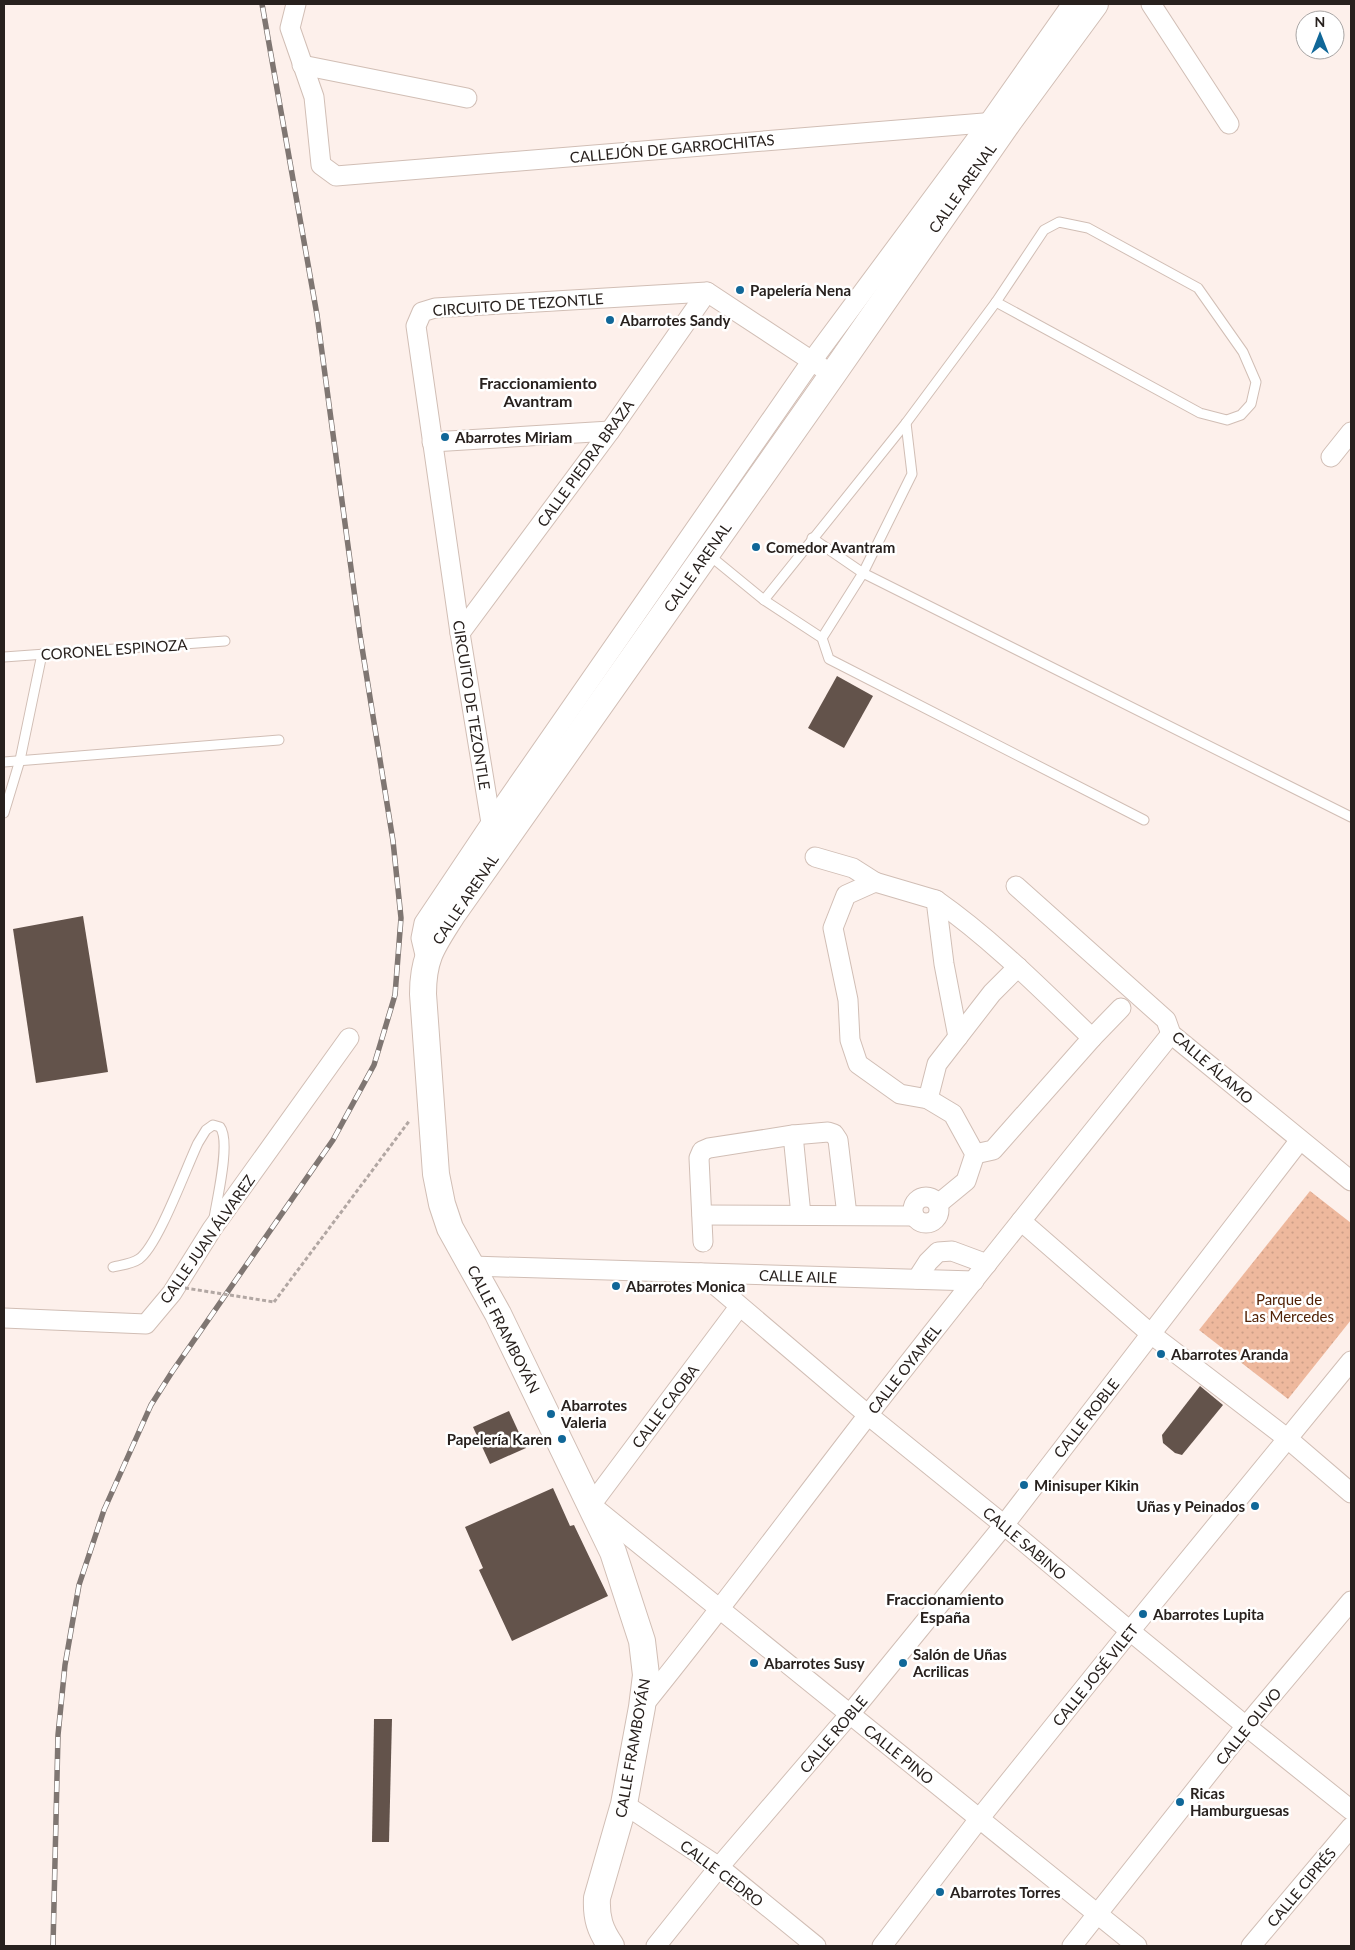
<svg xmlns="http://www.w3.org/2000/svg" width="1355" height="1950" viewBox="0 0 1355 1950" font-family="Lato,sans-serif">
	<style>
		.grass { fill: url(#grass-dots) }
		.building { fill: #63534b }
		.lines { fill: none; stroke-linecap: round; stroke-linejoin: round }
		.lane-casing { stroke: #d1beb5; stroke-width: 11 }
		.street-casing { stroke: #d1beb5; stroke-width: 21 }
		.secondary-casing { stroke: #d1beb5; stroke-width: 28 }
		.path { stroke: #b2a7a3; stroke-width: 3; stroke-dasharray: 4 2.5; stroke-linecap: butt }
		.lane { stroke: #fff; stroke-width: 9 }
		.street { stroke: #fff; stroke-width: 19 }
		.secondary { stroke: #fff; stroke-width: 26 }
		.rail-casing { stroke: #7f7672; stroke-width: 5.5 }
		.rail { stroke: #fff; stroke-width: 4; stroke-dasharray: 11; stroke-linecap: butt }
		.path-bridge { stroke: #b2a7a3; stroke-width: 3; stroke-dasharray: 4 2.5; stroke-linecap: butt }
		.poi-dot { fill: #106798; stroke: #fff; stroke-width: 2 }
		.labels { text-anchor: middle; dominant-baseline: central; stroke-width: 5; stroke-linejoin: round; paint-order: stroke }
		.street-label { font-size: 15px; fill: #28211e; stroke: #fff }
		.poi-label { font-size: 15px; font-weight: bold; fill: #28211e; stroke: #fff; text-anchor: start }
		.park-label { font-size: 15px; fill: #512206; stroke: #fff }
		.neighbourhood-label { font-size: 16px; font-weight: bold; fill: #28211e; stroke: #fff }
	</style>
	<defs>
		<pattern id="grass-dots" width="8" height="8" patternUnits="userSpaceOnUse" patternTransform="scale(1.25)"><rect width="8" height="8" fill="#eeb89d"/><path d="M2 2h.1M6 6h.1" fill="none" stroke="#cc9e87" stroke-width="1.8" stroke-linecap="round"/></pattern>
	</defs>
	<rect width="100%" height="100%" fill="#fdf0eb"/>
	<path class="grass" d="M1310 1191 1351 1223V1320L1288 1399 1199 1330Z"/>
	<g class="building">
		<path d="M837 676 873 696 844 748 808 728Z"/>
		<path d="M83 916 108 1072 36 1083 13 929Z"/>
		<path d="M1200 1386 1223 1405 1182 1455 1175 1453 1163 1443 1162 1435Z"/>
		<path d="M509 1411 526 1448 490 1464 473 1427Z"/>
		<path d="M553 1488 570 1526 574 1525 608 1596 512 1641 479 1570 483 1568 465 1527Z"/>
		<path d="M374 1719H392L389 1842H372Z"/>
	</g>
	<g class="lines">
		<g class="lane-casing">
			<g id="lane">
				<path d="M1059 222 1088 228 1198 288 1243 352 1256 382 1251 404 1241 415 1227 420 1200 413 996 302 1044 230Z"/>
				<path d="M812 538 863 573 912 474 906 423"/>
				<path d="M709 555 764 600 906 423 996 302"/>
				<path d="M764 600 822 638 829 659 1144 820"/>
				<path d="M822 638 863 573 1351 817"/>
				<path d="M4 657 225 641"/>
				<path d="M4 762 279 740"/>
				<path d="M4 813 20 760 42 654"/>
				<path d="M113 1267C121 1265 132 1264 139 1259 158 1246 186 1168 198 1143L206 1130 213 1125 220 1127C231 1141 217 1199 214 1218"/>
			</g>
		</g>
		<g class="street-casing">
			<g id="street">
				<path d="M296 4 290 28 314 97 321 165 336 176 996 122"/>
				<path d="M1151 4 1229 124"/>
				<path d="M302 65 467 98"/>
				<path d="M432 442 610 431"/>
				<path d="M1331 457 1351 432"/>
				<path d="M460 633 610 431 707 292"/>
				<path d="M491 823 460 633 416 326 422 312 435 308 707 292 821 367"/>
				<path d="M815 857 853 868 875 882"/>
				<path d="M1016 886 1166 1020 1171 1034 1351 1181"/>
				<path d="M936 900C993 940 1042 990 1092 1038"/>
				<path d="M426 959 421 938 424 923 491 823 811 362 989 122 1072 4"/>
				<path d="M928 1099 937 1064 992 993 1018 967"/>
				<path d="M793 1135 801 1215"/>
				<path d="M975 1154 993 1150 1092 1038 1121 1008"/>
				<circle cx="926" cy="1210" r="13"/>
				<path d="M938 1204 966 1181 975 1154 953 1114 928 1099 900 1094 858 1064 850 1040 848 1000 833 928 846 895 875 882 936 900 944 964 958 1037"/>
				<path d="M702 1215 914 1216"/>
				<path d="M1021 1221 1151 1334 1288 1439 1351 1493"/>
				<path d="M703 1242 699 1158 702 1151 709 1148 793 1135 828 1132 834 1134 838 1140 847 1215"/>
				<path d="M472 1266 974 1281"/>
				<path d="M701 1273 868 1415 1004 1525 1130 1631 1246 1726 1351 1810"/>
				<path d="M917 1279 928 1262 938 1252 952 1251 987 1264"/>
				<path d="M739 1307 591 1505 1137 1946"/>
				<path d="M4 1318 146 1324 172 1293 212 1229 349 1038"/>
				<path d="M642 1707C720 1611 793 1512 868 1415 967 1287 1069 1161 1171 1034"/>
				<path d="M624 1804 719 1867 816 1946"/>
				<path d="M656 1946 719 1867 850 1714 1004 1525 1300 1140"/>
				<path d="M882 1946 979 1819 1130 1631 1351 1361"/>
				<path d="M1072 1946 1246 1726 1351 1601"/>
				<path d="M1251 1946 1351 1827"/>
			</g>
		</g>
		<g class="secondary-casing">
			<path id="secondary" d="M611 1946C600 1930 596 1918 597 1898L624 1804 642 1707 646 1675 642 1641 613 1552 498 1314 450 1228 442 1204 436 1174 423 994C423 957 433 945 452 915L833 374 1009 121 1095 4"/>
		</g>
		<path class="path" d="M274 1302 410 1120"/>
		<use href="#lane" class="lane"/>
		<use href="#street" class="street"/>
		<use href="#secondary" class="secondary"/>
		<g class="rail-casing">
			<path id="rail" d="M53 1946 58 1735 65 1665 79 1585 104 1510 151 1405 172 1372 333 1140 374 1065 395 995 401 918 393 841 360 635 317 315 262 4"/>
		</g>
		<use href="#rail" class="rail"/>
		<path class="path-bridge" d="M185 1288 274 1302"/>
	</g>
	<g class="poi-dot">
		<circle cx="740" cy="290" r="5"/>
		<circle cx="610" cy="320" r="5"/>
		<circle cx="445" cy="437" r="5"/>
		<circle cx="756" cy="547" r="5"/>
		<circle cx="616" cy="1286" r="5"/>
		<circle cx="1161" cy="1354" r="5"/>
		<circle cx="551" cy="1414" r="5"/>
		<circle cx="562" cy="1439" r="5"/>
		<circle cx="1024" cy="1485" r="5"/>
		<circle cx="1255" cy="1506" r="5"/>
		<circle cx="1143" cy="1614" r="5"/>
		<circle cx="754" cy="1663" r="5"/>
		<circle cx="903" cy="1663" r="5"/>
		<circle cx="1180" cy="1802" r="5"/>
		<circle cx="940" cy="1892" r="5"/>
	</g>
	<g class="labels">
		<g class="street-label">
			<text transform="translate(672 148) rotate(-5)">CALLEJÓN DE GARROCHITAS</text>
			<text transform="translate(962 188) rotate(-55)">CALLE ARENAL</text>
			<text transform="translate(518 304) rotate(-4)">CIRCUITO DE TEZONTLE</text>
			<text transform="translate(585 463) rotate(-54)">CALLE PIEDRA BRAZA</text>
			<text transform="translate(697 567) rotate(-55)">CALLE ARENAL</text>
			<text transform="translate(114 649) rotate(-4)">CORONEL ESPINOZA</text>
			<text transform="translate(472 705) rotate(81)">CIRCUITO DE TEZONTLE</text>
			<text transform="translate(465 899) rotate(-56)">CALLE ARENAL</text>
			<text transform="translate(1213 1067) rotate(41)">CALLE ÁLAMO</text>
			<text transform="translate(207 1239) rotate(-55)">CALLE JUAN ÁLVAREZ</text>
			<text transform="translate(798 1276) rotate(2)">CALLE AILE</text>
			<text transform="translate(504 1329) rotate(63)">CALLE FRAMBOYÁN</text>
			<text transform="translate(904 1369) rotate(-52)">CALLE OYAMEL</text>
			<text transform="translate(665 1406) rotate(-53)">CALLE CAOBA</text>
			<text transform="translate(1086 1418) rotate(-52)">CALLE ROBLE</text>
			<text transform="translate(1025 1543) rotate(40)">CALLE SABINO</text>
			<text transform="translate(1095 1675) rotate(-51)">CALLE JOSÉ VILET</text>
			<text transform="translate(1248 1726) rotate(-51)">CALLE OLIVO</text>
			<text transform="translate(833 1734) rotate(-50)">CALLE ROBLE</text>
			<text transform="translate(632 1748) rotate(-80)">CALLE FRAMBOYÁN</text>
			<text transform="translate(899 1754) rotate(39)">CALLE PINO</text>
			<text transform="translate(722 1873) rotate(37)">CALLE CEDRO</text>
			<text transform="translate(1301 1887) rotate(-50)">CALLE CIPRÉS</text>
		</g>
		<g class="poi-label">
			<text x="750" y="290">Papelería Nena</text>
			<text x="620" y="320">Abarrotes Sandy</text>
			<text x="455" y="437">Abarrotes Miriam</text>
			<text x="766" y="547">Comedor Avantram</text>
			<text x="626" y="1286">Abarrotes Monica</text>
			<text x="1171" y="1354">Abarrotes Aranda</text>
			<text x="561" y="1405">Abarrotes<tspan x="561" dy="17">Valeria</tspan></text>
			<text x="552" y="1439" text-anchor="end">Papelería Karen</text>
			<text x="1034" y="1485">Minisuper Kikin</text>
			<text x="1245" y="1506" text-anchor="end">Uñas y Peinados</text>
			<text x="1153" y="1614">Abarrotes Lupita</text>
			<text x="913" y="1654">Salón de Uñas<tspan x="913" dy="17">Acrilicas</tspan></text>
			<text x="764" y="1663">Abarrotes Susy</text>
			<text x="1190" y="1793">Ricas<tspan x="1190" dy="17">Hamburguesas</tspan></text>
			<text x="950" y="1892">Abarrotes Torres</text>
		</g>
		<g class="park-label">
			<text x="1289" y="1299">Parque de<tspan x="1289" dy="17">Las Mercedes</tspan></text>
		</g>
		<g class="neighbourhood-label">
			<text x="538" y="382">Fraccionamiento<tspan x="538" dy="18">Avantram</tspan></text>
			<text x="945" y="1598">Fraccionamiento<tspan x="945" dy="18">España</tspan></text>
		</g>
	</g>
	<rect width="1355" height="1950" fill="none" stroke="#28211e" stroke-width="10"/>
	<g transform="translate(1320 35)"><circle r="24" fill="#ffffff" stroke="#a9a6a5"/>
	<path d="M0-4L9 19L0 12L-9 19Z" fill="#106798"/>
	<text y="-8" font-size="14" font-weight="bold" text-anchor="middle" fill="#28211e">N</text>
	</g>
</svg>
